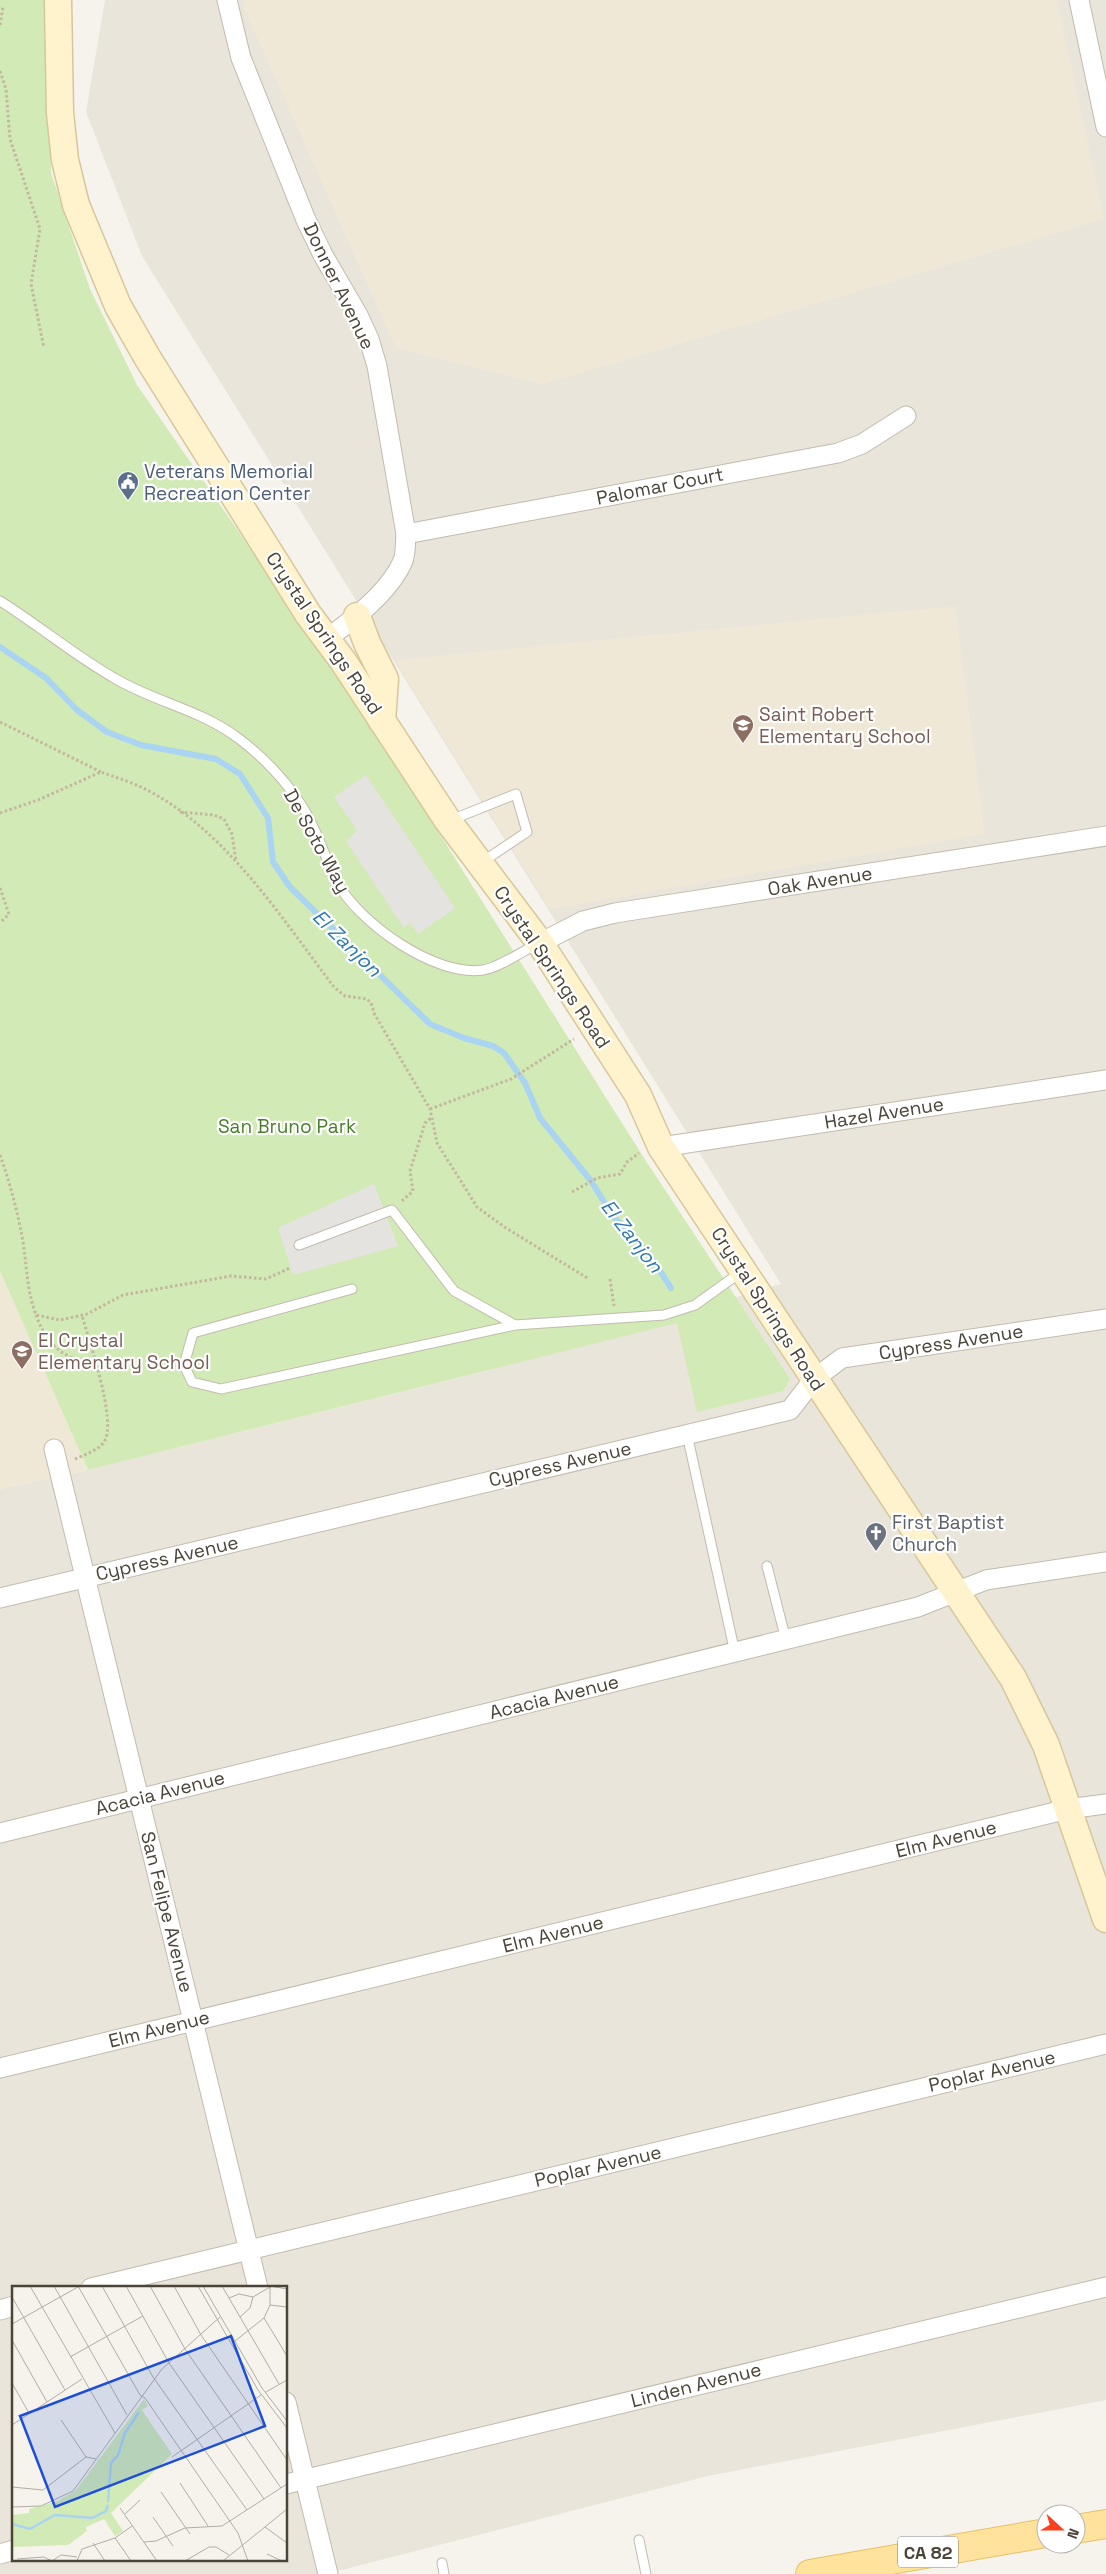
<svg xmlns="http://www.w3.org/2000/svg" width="1106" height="2574" viewBox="0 0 1106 2574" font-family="'Space Grotesk',sans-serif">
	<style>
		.residential { fill: #eae5da; fill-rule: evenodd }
		.education { fill: #efe8d6 }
		.green { fill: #d2eab5 }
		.parking { fill: #e5e3e0 }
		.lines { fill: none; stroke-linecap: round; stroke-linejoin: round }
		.stream { stroke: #a9d4f2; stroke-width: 6 }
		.service-casing { stroke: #c2bbae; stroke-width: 11 }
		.minor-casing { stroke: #c2bbae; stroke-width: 21 }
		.secondary-casing { stroke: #d6c79b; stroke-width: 29 }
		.primary-casing { stroke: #e6c16a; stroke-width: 30 }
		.path { stroke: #c4b79f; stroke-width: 3; stroke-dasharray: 2.5 2.5; stroke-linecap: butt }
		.service { stroke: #fff; stroke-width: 9 }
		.minor { stroke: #fff; stroke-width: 19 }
		.secondary { stroke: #fff3cd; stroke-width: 26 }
		.primary { stroke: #ffe39c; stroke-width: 28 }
		.labels { text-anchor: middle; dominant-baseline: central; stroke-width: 4.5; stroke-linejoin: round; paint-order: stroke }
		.shield { fill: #fff; stroke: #817c74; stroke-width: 1 }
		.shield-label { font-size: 18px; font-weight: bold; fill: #4b4439 }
		.street-label { font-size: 19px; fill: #4b4439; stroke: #fff }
		.service-label { font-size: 19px; fill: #4e5e75; stroke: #fff; text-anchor: start }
		.education-label { font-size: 19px; fill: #785e54; stroke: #fff; text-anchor: start }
		.park-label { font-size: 19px; fill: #4a7f2a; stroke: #fff }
		.worship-label { font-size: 19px; fill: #5b616d; stroke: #fff; text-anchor: start }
		.water-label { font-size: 20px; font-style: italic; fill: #2e7ab2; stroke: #fff }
		.inset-river { fill: none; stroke: #a9d4f2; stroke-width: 2.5 }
		.inset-road { fill: none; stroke: #b2ada4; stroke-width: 1 }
		.view { fill: #1d4ed8; fill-opacity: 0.15; stroke: #1d4ed8; stroke-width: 2.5 }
		.inset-edge { fill: none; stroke: #4b4439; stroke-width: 2.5 }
	</style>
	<rect width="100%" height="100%" fill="#f6f3ec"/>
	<path class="residential" d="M105 0H1106V2400L708 2476 326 2574H0V1489L88 1470 490 1370 781 1284 142 256 86 112ZM14 2288H286V2560H14Z"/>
	<g class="education">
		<path d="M245 0H1057L1104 219 543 384 396 348 243 6Z"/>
		<path d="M955 606 985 834 550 909 395 660Z"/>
		<path d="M0 1271 88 1470 0 1489Z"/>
	</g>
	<path class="green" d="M0 0H53L49 59 51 173 90 289 137 385 354 698 644 1158 790 1379 783 1391 697 1412 677 1323 88 1470 0 1271Z"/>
	<g class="parking">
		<path d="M366 775 455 908 418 934 410 923 404 928 346 841 357 830 334 797Z"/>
		<path d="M374 1184 398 1246 293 1275 278 1228Z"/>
	</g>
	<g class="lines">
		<path class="stream" d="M0 647 46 678 77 710 107 732 141 745 216 759 240 774 268 818 273 862 290 887 430 1024 464 1038 493 1046 504 1053 525 1083 540 1118 591 1181 613 1216 649 1254 671 1288"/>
		<g class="service-casing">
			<g id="service">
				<path d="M0 601C40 626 75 656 116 679 155 702 201 710 238 738 262 756 284 779 300 803 317 828 324 856 337 882 359 923 435 977 483 970 498 968 523 951 537 944"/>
				<path d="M451 820 516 794 527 832 482 862"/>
				<path d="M299 1245 392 1210 454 1291 515 1325 664 1315 695 1305 741 1272"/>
				<path d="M352 1289 193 1333 184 1365 192 1382 221 1389 515 1325"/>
				<path d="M687 1434 735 1653"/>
				<path d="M767 1566 786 1640"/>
				<path d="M639 2540 646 2574"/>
				<path d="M442 2563 444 2574"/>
			</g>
		</g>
		<g class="minor-casing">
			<g id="minor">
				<path d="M227 0 241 58 306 220 323 255 358 315 369 339 377 366 406 534C405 543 406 553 403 561 390 591 352 621 326 639"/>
				<path d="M1079 0 1106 127"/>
				<path d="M406 534 838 453 862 444 906 416"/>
				<path d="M540 943 583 921 615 913 1106 836"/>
				<path d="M661 1147 1106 1080"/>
				<path d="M54 1449 258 2288"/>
				<path d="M0 1598 790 1410 814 1379 842 1358 1106 1319"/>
				<path d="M0 1833 918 1607 986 1580 1106 1562"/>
				<path d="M0 2068 1068 1809 1106 1804"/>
				<path d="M91 2288 1106 2044"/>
				<path d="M0 2310 14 2306"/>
				<path d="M286 2402 328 2574"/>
				<path d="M286 2484 1106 2287"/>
				<path d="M0 2554 14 2550"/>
			</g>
		</g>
		<g class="secondary-casing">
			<g id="secondary">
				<path d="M58 0 60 113 65 160 76 205 118 306 147 357 308 614 343 661 448 821 540 943 638 1095 661 1147 1013 1678 1046 1745 1106 1919"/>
				<path d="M357 616 367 643 385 679 382 721"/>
			</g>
		</g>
		<g class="primary-casing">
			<g id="primary">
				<path d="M1076 2529 1106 2524"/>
				<path d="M810 2574 1046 2533"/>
			</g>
		</g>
		<g class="path">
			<path d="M0 25 3 6"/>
			<path d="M0 71 6 89 10 139 40 229 31 284 44 348"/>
			<path d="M0 722 101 772"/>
			<path d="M180 812 214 815 224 819 232 834 236 861"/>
			<path d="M0 813 38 800 101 772C114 777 128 781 141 787 224 827 280 916 334 987L345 996 367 999 371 1003 375 1015 430 1109 437 1143 477 1207 506 1228 589 1279"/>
			<path d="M0 888 9 914 0 923"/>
			<path d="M430 1109 511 1079 574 1039"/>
			<path d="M0 1155C10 1183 18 1213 23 1242 27 1268 27 1291 36 1315L60 1320 87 1314 123 1295 231 1276 266 1279 290 1268"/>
			<path d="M572 1192 597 1178 620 1174 627 1162 639 1153"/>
			<path d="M402 1201 413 1191 410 1171 425 1123 431 1118"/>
			<path d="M610 1279 614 1306"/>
			<path d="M36 1315C45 1341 65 1365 95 1359"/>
			<path d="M75 1459C84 1455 99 1450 104 1442 118 1422 88 1339 82 1315"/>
		</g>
		<use href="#service" class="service"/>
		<use href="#minor" class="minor"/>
		<use href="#secondary" class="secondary"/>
		<use href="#primary" class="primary"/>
	</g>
	<defs>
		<g id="civic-pin" transform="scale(1.125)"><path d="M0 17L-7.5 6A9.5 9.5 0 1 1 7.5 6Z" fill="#5c6f8a" stroke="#fff"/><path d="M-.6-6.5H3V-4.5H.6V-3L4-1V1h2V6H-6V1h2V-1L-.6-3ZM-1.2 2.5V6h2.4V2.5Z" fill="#fff"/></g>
		<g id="school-pin" transform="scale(1.125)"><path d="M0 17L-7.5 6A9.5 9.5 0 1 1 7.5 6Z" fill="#8d6e63" stroke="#fff"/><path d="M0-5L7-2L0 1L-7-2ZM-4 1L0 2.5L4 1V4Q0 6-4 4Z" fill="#fff"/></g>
		<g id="church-pin" transform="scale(1.125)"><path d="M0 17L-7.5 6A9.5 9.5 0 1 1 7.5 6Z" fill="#6b7280" stroke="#fff"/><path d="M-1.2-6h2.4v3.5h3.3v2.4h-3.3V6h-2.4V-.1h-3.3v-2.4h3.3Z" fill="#fff"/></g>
	</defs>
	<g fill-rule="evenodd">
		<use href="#civic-pin" x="128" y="482"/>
		<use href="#school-pin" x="743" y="725"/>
		<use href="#school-pin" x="22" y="1351"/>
		<use href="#church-pin" x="876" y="1533"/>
	</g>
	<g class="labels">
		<rect class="shield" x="898" y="2536.5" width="60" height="31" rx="4"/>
		<g class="shield-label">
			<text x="928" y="2552">CA 82</text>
		</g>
		<g class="street-label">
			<text transform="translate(339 286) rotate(64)">Donner Avenue</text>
			<text transform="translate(660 486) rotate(-11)">Palomar Court</text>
			<text transform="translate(324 633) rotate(56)">Crystal Springs Road</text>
			<text transform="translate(317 841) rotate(61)">De Soto Way</text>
			<text transform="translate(820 881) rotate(-9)">Oak Avenue</text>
			<text transform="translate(552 967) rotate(56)">Crystal Springs Road</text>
			<text transform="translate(884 1113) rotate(-9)">Hazel Avenue</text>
			<text transform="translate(768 1309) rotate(57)">Crystal Springs Road</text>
			<text transform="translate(951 1342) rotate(-9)">Cypress Avenue</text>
			<text transform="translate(560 1464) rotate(-13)">Cypress Avenue</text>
			<text transform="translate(167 1558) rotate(-13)">Cypress Avenue</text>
			<text transform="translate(554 1697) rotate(-14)">Acacia Avenue</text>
			<text transform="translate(160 1793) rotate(-14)">Acacia Avenue</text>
			<text transform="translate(946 1839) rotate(-14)">Elm Avenue</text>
			<text transform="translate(167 1912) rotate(76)">San Felipe Avenue</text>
			<text transform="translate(553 1934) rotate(-14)">Elm Avenue</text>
			<text transform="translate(159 2029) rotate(-14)">Elm Avenue</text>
			<text transform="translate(992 2071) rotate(-13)">Poplar Avenue</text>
			<text transform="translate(598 2166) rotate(-13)">Poplar Avenue</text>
			<text transform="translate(696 2385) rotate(-14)">Linden Avenue</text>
		</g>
		<g class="service-label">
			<text x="144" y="471">Veterans Memorial<tspan x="144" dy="22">Recreation Center</tspan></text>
		</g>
		<g class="education-label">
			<text x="759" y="714">Saint Robert<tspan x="759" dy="22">Elementary School</tspan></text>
			<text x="38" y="1340">El Crystal<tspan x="38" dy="22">Elementary School</tspan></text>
		</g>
		<g class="park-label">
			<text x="287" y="1126">San Bruno Park</text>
		</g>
		<g class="worship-label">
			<text x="892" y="1522">First Baptist<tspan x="892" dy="22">Church</tspan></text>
		</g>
		<g class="water-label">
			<text transform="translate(347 943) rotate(44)">El Zanjon</text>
			<text transform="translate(632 1236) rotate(52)">El Zanjon</text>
		</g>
	</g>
	<g transform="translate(12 2286)">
		<rect width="275" height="275" fill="#f6f3ec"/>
		<path d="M132 113 136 120 130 124 160 168 99 227 111 245 103 250 92 233 74 241 75 245 56 259 0 261V229L17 227V223L46 215 64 204Z" fill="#d2eab5"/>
		<path class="inset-river" d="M96 216 99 177 106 169 113 147 127 126M0 238 18 243 43 229 80 232 94 225 96 219"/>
		<path class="inset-road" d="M18 0 103 147M42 0 115 129M66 0 128 109 133 112 226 247 236 275M90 0 141 91 235 224M114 0 157 77 252 213M138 0 173 63 269 202M162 0 189 49 275 174M186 0 246 104 275 142M191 0 250 102 275 135M210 0 267 98M258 0 275 3M0 11 53 104M241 11 258 1M217 12 227 8 241 11M258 19 275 21M228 31 238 22 241 11M252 32 275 70M0 38 66 1M0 54 35 116M223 55 252 32 258 19V0M58 71 131 30M0 97 17 127M254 106 275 94M49 134 74 171M0 139 70 93M160 171 249 109M168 197 196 240M0 201 31 204 74 171 84 173M149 206 178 248M0 221 29 220 61 205 150 83 208 31M108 222 145 275M113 228 128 214M141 231 161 260M253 241 275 257M103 252 119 275M132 256 144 255 173 242 210 240 275 198M81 257 93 275M255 268 270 275M5 273 32 271 40 275 49 269 65 271M65 275 70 263 103 252 120 240M173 275 197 261H204L217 269M211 275 275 223"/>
		<path class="view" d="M219 50 253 140 43 221 8 130Z"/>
		<rect width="275" height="275" class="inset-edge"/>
	</g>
	<g transform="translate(1061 2529) rotate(111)"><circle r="24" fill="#ffffff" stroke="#b7b4b0"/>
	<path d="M0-4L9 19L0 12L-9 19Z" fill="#fc3f1d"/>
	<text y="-8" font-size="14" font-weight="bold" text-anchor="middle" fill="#4b4439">N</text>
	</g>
</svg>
